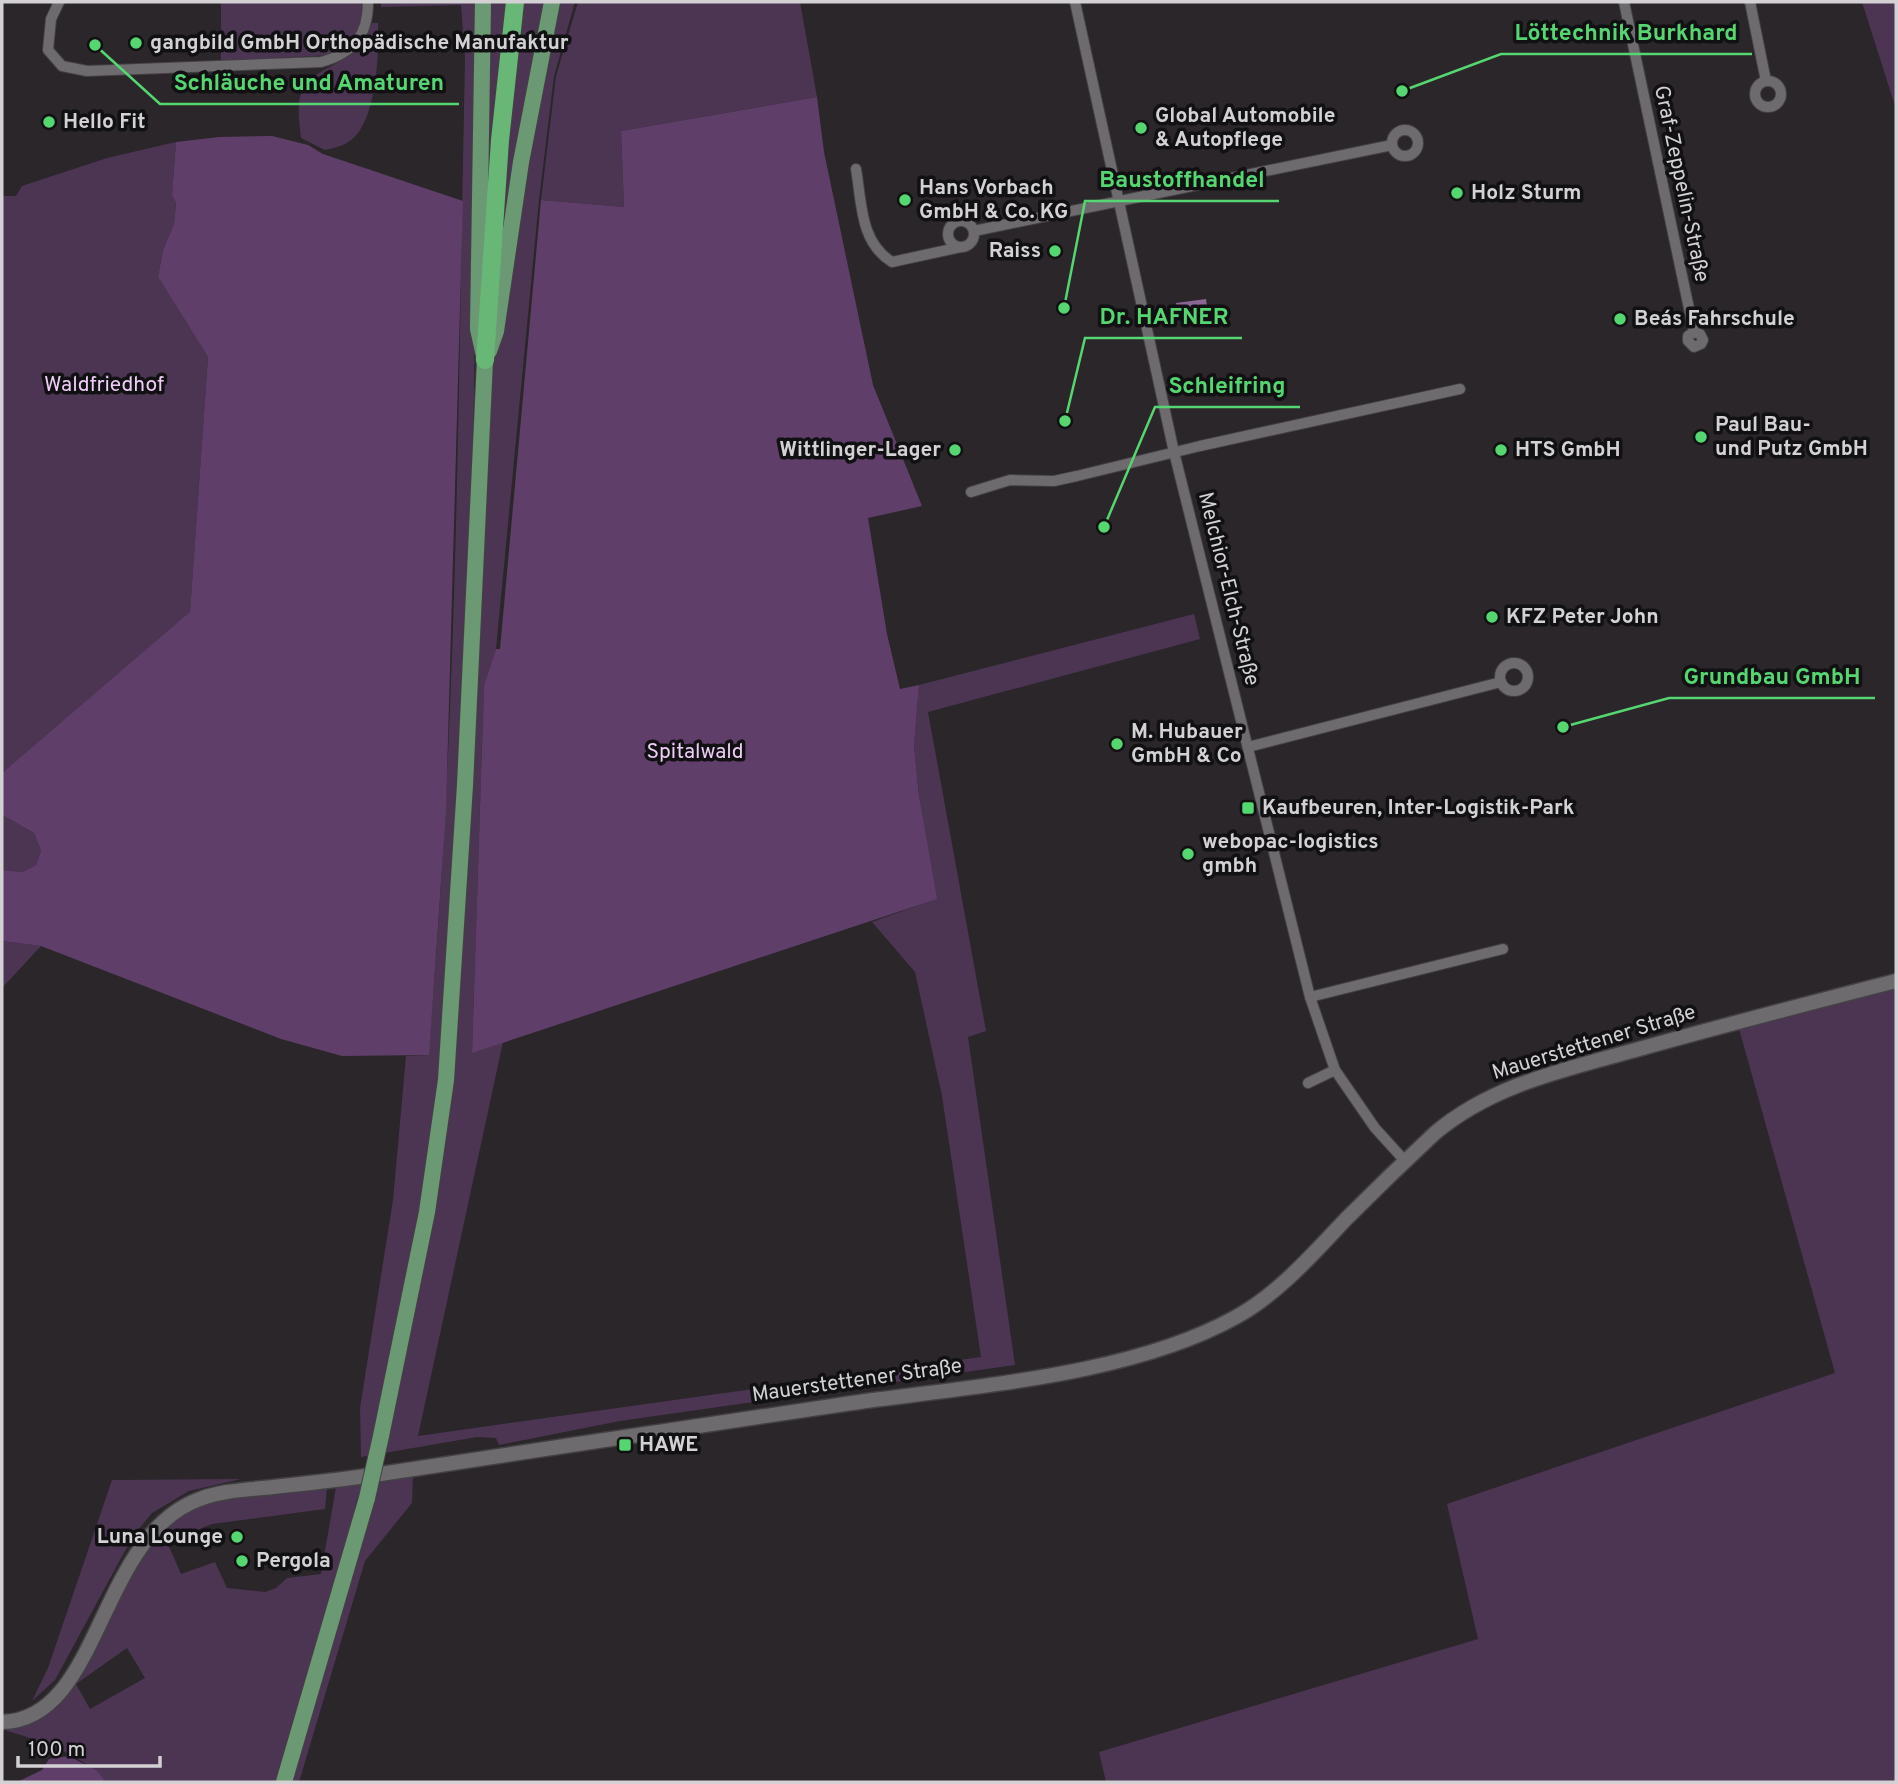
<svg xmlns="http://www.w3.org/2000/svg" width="1898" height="1784" viewBox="0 0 1898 1784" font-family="Overpass,sans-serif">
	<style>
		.green { fill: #4c3553; fill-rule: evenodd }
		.forest { fill: #603e6a }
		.water { fill: #8a6694 }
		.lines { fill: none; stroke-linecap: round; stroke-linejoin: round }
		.street-casing { stroke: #444145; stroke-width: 12 }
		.secondary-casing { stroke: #444145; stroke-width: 17 }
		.primary-casing { stroke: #444145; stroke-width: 18 }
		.highway-casing { stroke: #444145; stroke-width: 20 }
		.street { stroke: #6e6b6f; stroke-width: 10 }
		.secondary { stroke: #6e6b6f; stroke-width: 14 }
		.primary { stroke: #6b9973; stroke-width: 16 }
		.highway { stroke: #69b776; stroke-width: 18 }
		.primary-bridge-casing { stroke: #444145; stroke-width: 18; stroke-linecap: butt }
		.primary-bridge { stroke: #6b9973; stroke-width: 16 }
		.poi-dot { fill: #55d671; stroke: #111012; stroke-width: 2.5 }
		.labels { text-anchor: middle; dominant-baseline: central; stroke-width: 7; stroke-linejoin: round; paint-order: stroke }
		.poi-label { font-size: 21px; font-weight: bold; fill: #d3d1d3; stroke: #111012; text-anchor: start }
		.street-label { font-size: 21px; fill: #d3d1d3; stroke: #111012 }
		.park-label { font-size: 21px; fill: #eecdf7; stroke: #111012 }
		.leader { fill: none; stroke: #55d671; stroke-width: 2.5 }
		.callout-dot { fill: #55d671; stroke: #111012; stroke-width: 2.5 }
		.callout-label { font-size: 23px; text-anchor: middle; font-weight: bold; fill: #55d671; stroke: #111012; stroke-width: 7; stroke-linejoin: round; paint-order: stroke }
	</style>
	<rect width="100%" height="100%" fill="#2a262a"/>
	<g class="green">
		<path d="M221 2H363C362 29 355 42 331 55L221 61Z"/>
		<path d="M381 2H478L474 398 466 638 433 1212 482 561 493 360 556 2H575L554 76 539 200 496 649 484 685 472 1052 503 1042 418 1436 981 1357 942 1096 915 972 872 922 930 901 914 746 919 685 1194 614 1200 639 928 712 986 1031 968 1037 1015 1365 620 1421 499 1445 496 1438 477 1437 361 1457 360 1408 393 1200 406 1056 428 1055C458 724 458 390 465 59L461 5 381 7Z"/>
		<path d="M488 2H509L487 241Z"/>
		<path d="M520 2H549L498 293 497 251Z"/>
		<path d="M578 2H800L817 97 621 131 624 207 541 200 556 76Z"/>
		<path d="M1862 2H1896V109Z"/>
		<path d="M372 23H378C379 53 377 121 351 140 344 146 334 148 325 150L301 138C300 127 298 115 299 104 303 61 355 74 372 23Z"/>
		<path d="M176 142 172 195 176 203 174 224 163 250 158 277 208 357 190 613 2 773V196H16L22 186 107 158Z"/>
		<path d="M2 815 34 833 41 851 36 865 23 872 2 870Z"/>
		<path d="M2 941 41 946 2 988Z"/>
		<path d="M1896 986V1782H1106L1099 1752 1478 1639 1447 1504 1835 1373 1738 1025Z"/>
		<path d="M413 1477 412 1503 365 1561 299 1782H288L373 1498 357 1499 344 1557 277 1782H106C80 1752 39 1741 2 1729L29 1720 89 1649 159 1529 207 1501 327 1487 325 1509 212 1524 167 1542 181 1574 215 1562 227 1588 265 1592 276 1588 287 1578 321 1574 336 1487ZM127 1648 145 1678 90 1709 76 1684Z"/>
		<path d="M241 1479 189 1491 152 1513 133 1536 55 1680 32 1701 48 1668 112 1480Z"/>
	</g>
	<g class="forest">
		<path d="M817 97 824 152 873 385 922 506 868 518 887 634 900 689 919 685 914 746 919 796 937 899 472 1053 484 685 496 649H500L541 200 624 207 621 131Z"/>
		<path d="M272 136 308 145 323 154 463 201 446 811 429 1055 342 1056 281 1039 41 946 2 941V870L23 872 36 865 41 851 34 833 2 815V773L190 612 208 357 158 277 163 250 174 224 176 203 172 195 176 142 219 137Z"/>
		<path d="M69 1756 97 1771 106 1782H17L42 1770 49 1759Z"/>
	</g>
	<path class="water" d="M1206 299 1207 306 1177 310 1176 303Z"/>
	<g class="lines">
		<g class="street-casing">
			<g id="street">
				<path d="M59 2 51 19 48 50 62 66 87 71 321 62C354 53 368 35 368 2"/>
				<path d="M1075 2 1174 452 1310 997 1335 1070 1375 1128 1405 1161"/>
				<path d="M1624 2 1694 332 1700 334 1703 340 1701 344 1694 347 1688 341V336L1694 332"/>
				<path d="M1750 2 1766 81"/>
				<circle cx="1768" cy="94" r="13"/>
				<circle cx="1405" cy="143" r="13"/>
				<path d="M856 169C862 204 860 242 892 262L961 247"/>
				<circle cx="961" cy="234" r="13"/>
				<path d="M974 231 1392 145"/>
				<path d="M971 492 1010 480 1054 481 1077 476 1200 446 1460 389"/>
				<circle cx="1514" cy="677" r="14"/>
				<path d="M1248 747 1501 682"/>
				<path d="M1310 997 1503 949"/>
				<path d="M1308 1083 1335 1070"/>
			</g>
		</g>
		<g class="secondary-casing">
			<path id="secondary" d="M2 1722C102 1720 97 1536 200 1499 223 1490 248 1490 273 1487 311 1483 349 1479 387 1473 542 1450 697 1425 852 1403 971 1386 1130 1376 1236 1317 1278 1294 1313 1254 1346 1219 1375 1190 1405 1161 1435 1133 1493 1084 1568 1069 1639 1049 1725 1025 1810 1003 1896 981"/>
		</g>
		<g class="primary-casing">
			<g id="primary">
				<path d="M489 351 496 331 521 162 552 2"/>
				<path d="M381 1436 427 1212 446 1080 465 785 485 360 478 329 483 2"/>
				<path d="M284 1782 367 1498"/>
			</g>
		</g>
		<g class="highway-casing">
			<path id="highway" d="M485 360 500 140 515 2"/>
		</g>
		<use href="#street" class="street"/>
		<use href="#secondary" class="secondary"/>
		<use href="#primary" class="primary"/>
		<use href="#highway" class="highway"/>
		<g class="primary-bridge-casing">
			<path id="primary-bridge" d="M367 1498 381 1436"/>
		</g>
		<use href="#primary-bridge" class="primary-bridge"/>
	</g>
	<g class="poi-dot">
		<circle cx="136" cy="43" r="7"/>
		<circle cx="49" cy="122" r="7"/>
		<circle cx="1141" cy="128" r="7"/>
		<circle cx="1457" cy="193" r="7"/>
		<circle cx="905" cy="200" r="7"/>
		<circle cx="1055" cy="251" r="7"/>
		<circle cx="1620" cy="319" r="7"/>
		<circle cx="1701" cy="437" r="7"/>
		<circle cx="955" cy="450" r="7"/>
		<circle cx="1501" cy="450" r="7"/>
		<circle cx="1492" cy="617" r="7"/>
		<circle cx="1117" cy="744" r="7"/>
		<rect x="1241" y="801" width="14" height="14" rx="3.5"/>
		<circle cx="1188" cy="854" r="7"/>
		<rect x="618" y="1438" width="14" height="14" rx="3.5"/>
		<circle cx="237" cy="1537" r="7"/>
		<circle cx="242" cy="1561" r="7"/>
	</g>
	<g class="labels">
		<g class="poi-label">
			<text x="150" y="43">gangbild GmbH Orthopädische Manufaktur</text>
			<text x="1155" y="116">Global Automobile<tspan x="1155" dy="24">&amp; Autopflege</tspan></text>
			<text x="63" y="122">Hello Fit</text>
			<text x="919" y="188">Hans Vorbach<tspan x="919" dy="24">GmbH &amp; Co. KG</tspan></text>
			<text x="1471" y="193">Holz Sturm</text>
			<text x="1041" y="251" text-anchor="end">Raiss</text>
			<text x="1634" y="319">Bea´s Fahrschule</text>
			<text x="1715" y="425">Paul Bau-<tspan x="1715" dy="24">und Putz GmbH</tspan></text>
			<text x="941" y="450" text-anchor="end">Wittlinger-Lager</text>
			<text x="1515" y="450">HTS GmbH</text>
			<text x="1506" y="617">KFZ Peter John</text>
			<text x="1131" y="732">M. Hubauer<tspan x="1131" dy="24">GmbH &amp; Co</tspan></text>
			<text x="1262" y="808">Kaufbeuren, Inter-Logistik-Park</text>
			<text x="1202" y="842">webopac-logistics<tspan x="1202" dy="24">gmbh</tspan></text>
			<text x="639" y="1445">HAWE</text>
			<text x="223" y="1537" text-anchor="end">Luna Lounge</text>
			<text x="256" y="1561">Pergola</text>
		</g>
		<g class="street-label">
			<text transform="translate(1681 184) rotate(78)">Graf-Zeppelin-Straße</text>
			<text transform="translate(1228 589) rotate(76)">Melchior-Elch-Straße</text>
			<text transform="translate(1594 1043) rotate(-17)">Mauerstettener Straße</text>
			<text transform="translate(857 1381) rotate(-8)">Mauerstettener Straße</text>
		</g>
		<g class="park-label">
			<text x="104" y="385">Waldfriedhof</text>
			<text x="695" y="752">Spitalwald</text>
		</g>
	</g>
	<path class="leader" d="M1402 91L1501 54H1752M95 45L160 104H459M1064 308L1085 201H1279M1065 421L1085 338H1242M1104 527L1155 407H1300M1563 727L1669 698H1875"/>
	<g class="callout-dot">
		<circle cx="1402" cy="91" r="7"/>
		<circle cx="95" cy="45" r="7"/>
		<circle cx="1064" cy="308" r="7"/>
		<circle cx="1065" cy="421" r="7"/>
		<circle cx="1104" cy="527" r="7"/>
		<circle cx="1563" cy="727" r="7"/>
	</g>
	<g class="callout-label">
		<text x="1626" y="40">Löttechnik Burkhard</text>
		<text x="309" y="90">Schläuche und Amaturen</text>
		<text x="1182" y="187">Baustoffhandel</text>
		<text x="1164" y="324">Dr. HAFNER</text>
		<text x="1227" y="393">Schleifring</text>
		<text x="1772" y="684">Grundbau GmbH</text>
	</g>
	<rect width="1898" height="1784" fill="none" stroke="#d3d1d3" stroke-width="7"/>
	<path d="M18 1756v10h142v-10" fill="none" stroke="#d3d1d3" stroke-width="3.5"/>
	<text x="28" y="1756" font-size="21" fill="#d3d1d3" stroke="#111012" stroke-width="5" paint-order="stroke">100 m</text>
</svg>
